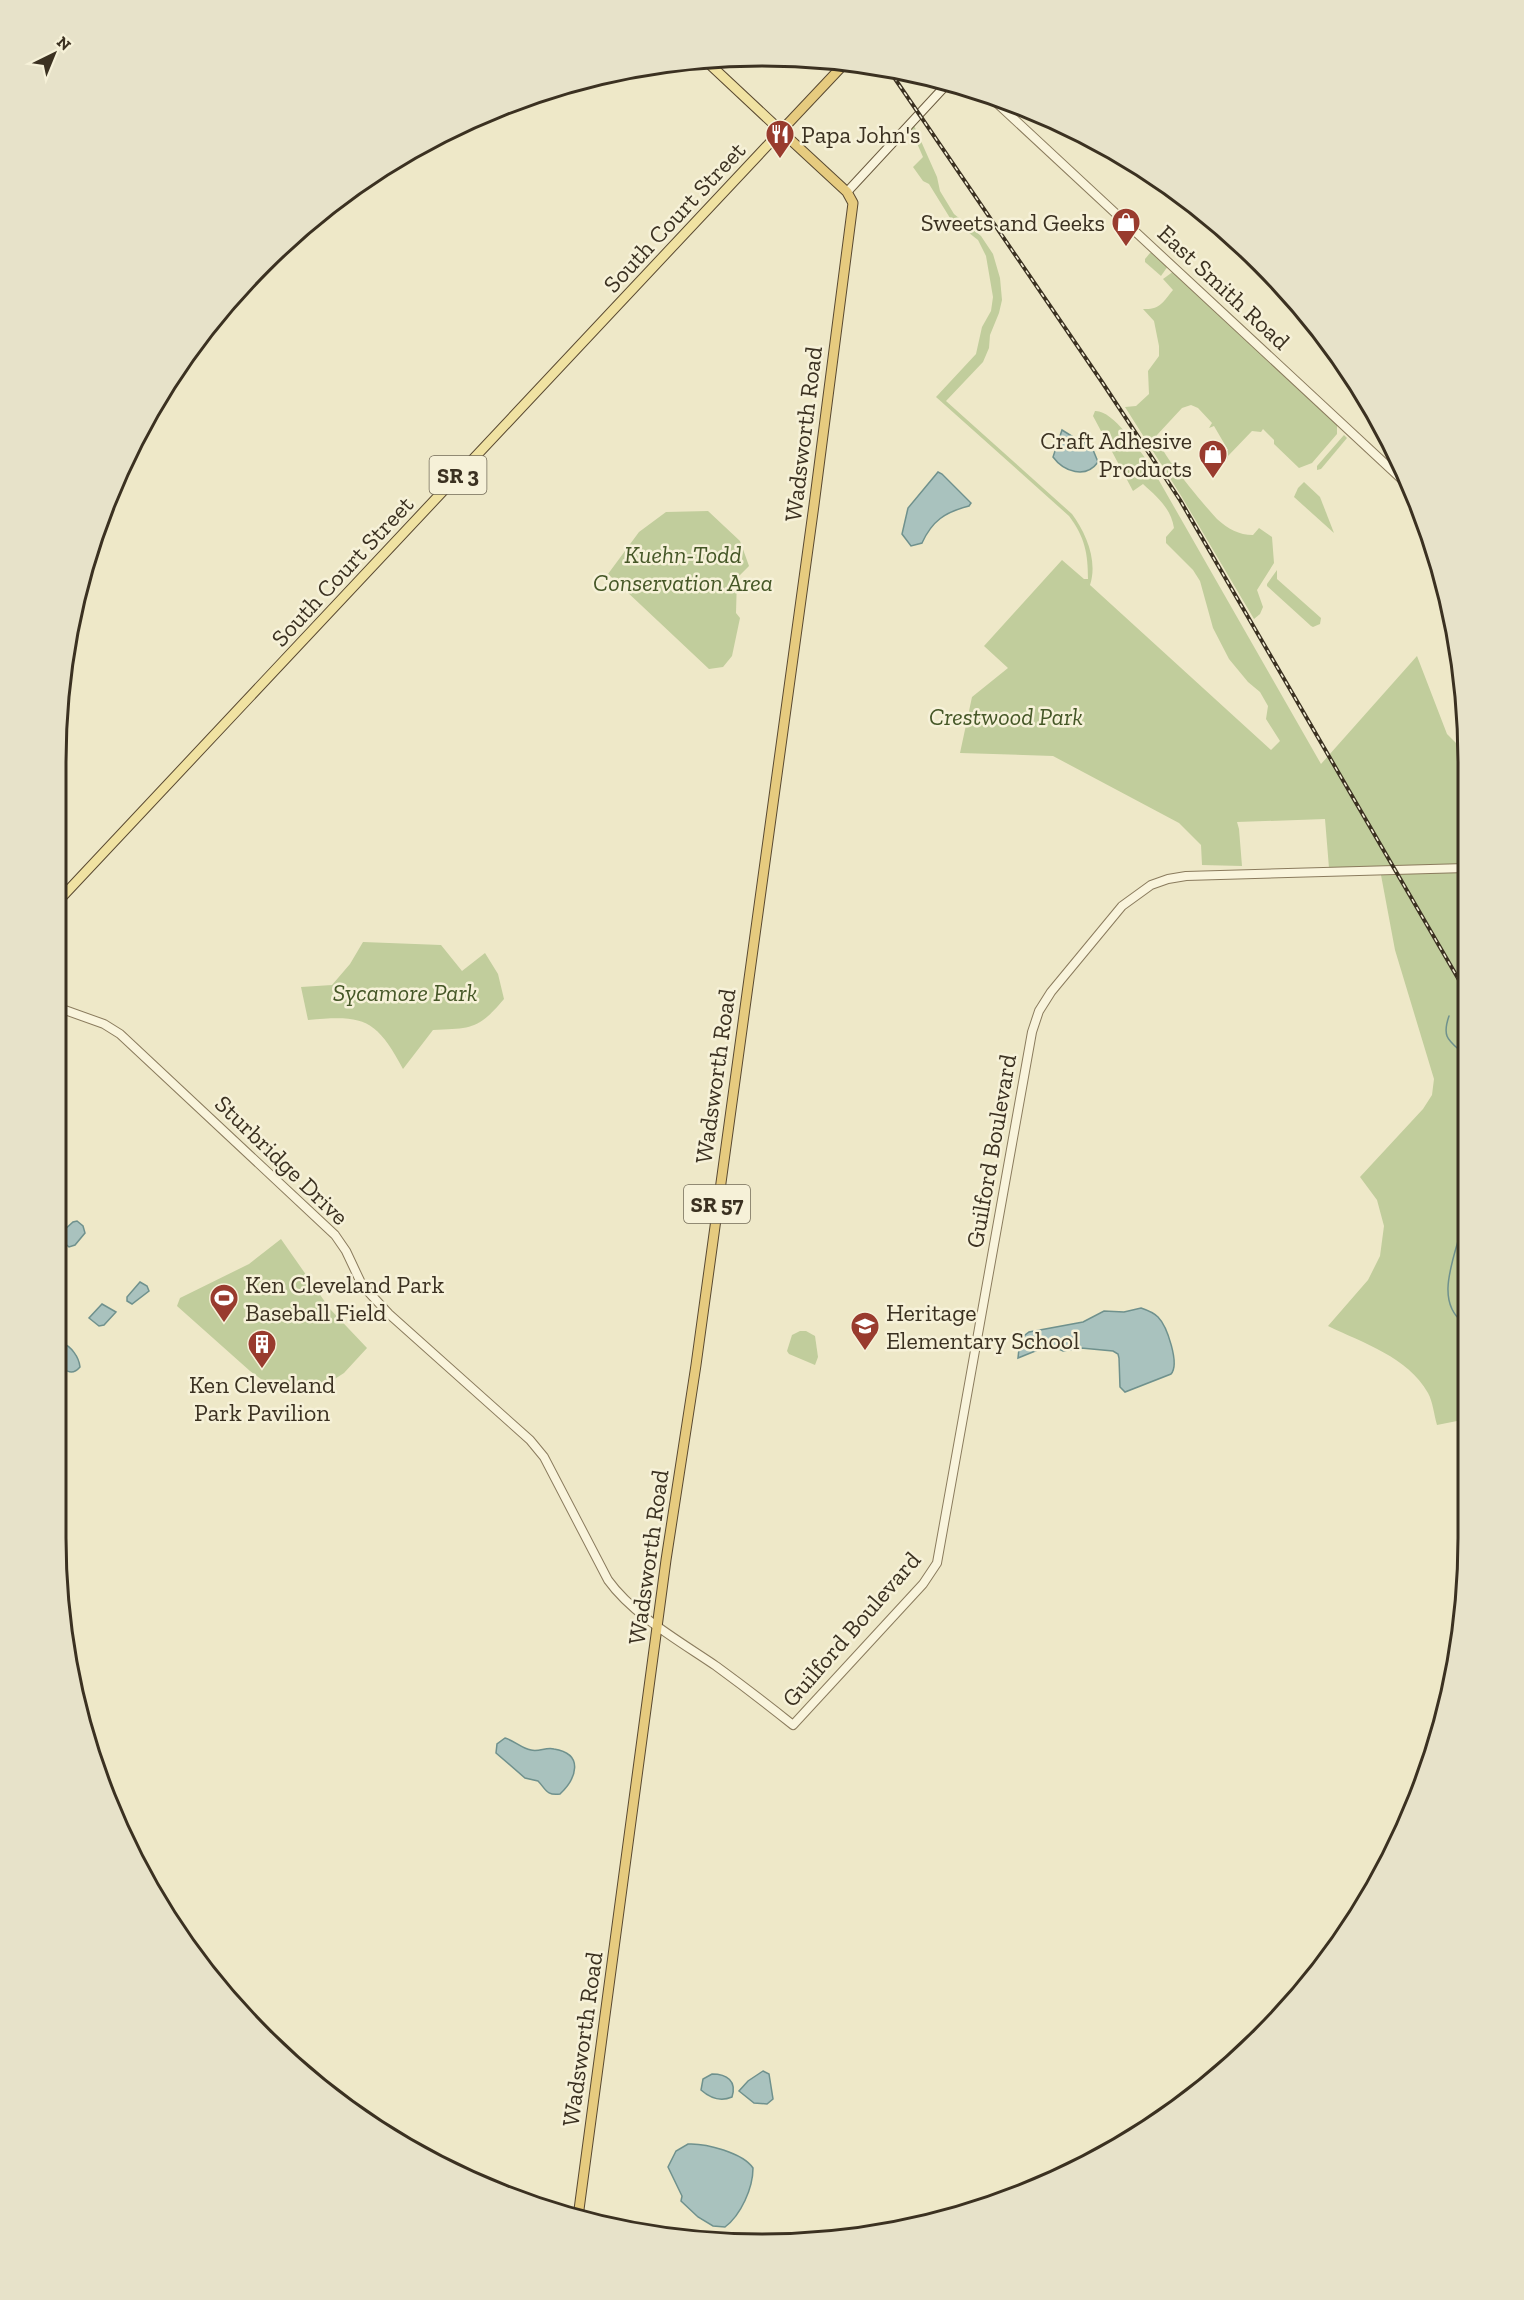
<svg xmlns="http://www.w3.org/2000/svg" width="1524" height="2300" viewBox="0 0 1524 2300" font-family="'Zilla Slab',serif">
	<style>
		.green { fill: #c1cd9c }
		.water { fill: #a9c2be; stroke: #6f918d; stroke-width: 1.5 }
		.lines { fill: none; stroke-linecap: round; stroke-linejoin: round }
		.stream { stroke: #6f918d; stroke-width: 1.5 }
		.tertiary-casing { stroke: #8a7b5d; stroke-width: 10 }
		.secondary-casing { stroke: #6c5c40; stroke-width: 10 }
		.primary-casing { stroke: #594931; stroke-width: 11 }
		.trunk-casing { stroke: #594931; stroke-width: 11 }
		.tertiary { stroke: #f9f4dc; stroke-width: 8 }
		.secondary { stroke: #f9f4dc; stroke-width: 8 }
		.primary { stroke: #f0e2a2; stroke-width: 9 }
		.trunk { stroke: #e6cb7f; stroke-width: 9 }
		.rail-casing { stroke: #3b3121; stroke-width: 4 }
		.rail { stroke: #f6f1d8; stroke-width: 1.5; stroke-dasharray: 4.5; stroke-linecap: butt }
		.labels { text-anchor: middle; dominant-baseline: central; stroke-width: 5; stroke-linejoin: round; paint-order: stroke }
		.shield { fill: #f6f1d8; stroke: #736b58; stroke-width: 1.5 }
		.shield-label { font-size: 22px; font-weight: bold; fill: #3b3121 }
		.poi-label { font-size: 24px; fill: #3b3121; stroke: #f6f1d8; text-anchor: start }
		.street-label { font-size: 24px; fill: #3b3121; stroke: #f6f1d8 }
		.park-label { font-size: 24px; font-style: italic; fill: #455727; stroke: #f6f1d8 }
		.rim { fill: none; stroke: #3b3121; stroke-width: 3 }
	</style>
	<rect width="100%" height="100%" fill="#eee8c8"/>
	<g class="green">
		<path d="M912 121 937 177 940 191 954 214 981 236 993 254 1000 278 1002 300 999 313 990 335 989 348 983 362 946 401 1072 514C1086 533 1098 561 1090 585L1271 750 1280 741 1266 719 1268 706 1260 692 1248 682 1229 659 1213 628 1200 581 1193 570 1166 543V537L1174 528C1171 508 1157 497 1143 484L1133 491 1093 416 1095 411C1113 410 1138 449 1149 463L1321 764 1417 656 1447 734 1467 754 1466 866 1329 868 1325 819 1237 822 1239 829 1242 866 1202 865 1201 845 1179 823 1053 756 960 753 972 697 1008 668 984 646 1062 560 1084 579H1088C1088 554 1085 537 1069 516L936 397 976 354 982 327 991 311 993 297 986 256 978 240 950 218 929 184 923 181 913 167 923 157 909 125Z"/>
		<path d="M1150 253H1154L1168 266 1161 276 1145 262V259Z"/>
		<path d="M1174 271 1337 423V434L1312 463 1299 468 1274 444V440L1263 429 1261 432 1252 431 1228 456V459L1224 453 1228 450 1214 426 1209 428 1212 423 1198 408 1191 405 1182 408 1157 435C1156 449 1206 507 1217 519 1228 529 1239 535 1253 535L1259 528 1272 537 1274 563 1257 590 1263 607 1260 614 1254 619 1180 494 1125 407 1136 406 1149 394 1148 371 1159 356V346L1154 321 1143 309C1160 310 1163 302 1173 290L1163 279Z"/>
		<path d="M1344 435 1347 438 1321 469 1317 470V466Z"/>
		<path d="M1304 482 1320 497 1334 533 1294 497 1298 488Z"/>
		<path d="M708 511 740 541 749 566 737 578 736 613 740 618 732 656 723 667 709 669 608 574 639 532 666 512Z"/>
		<path d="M1277 570V579L1321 618 1320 624 1313 627 1311 626 1267 586V584Z"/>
		<path d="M1466 872V985L1458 988 1466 1002 1463 1422 1457 1421 1437 1425C1434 1415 1433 1402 1428 1393 1408 1357 1363 1343 1328 1326L1368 1280 1380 1256 1384 1226 1377 1200 1360 1177 1423 1109 1432 1095 1434 1079 1395 950 1381 875Z"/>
		<path d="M363 942 441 945 462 971 485 953 498 974 504 999C478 1030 472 1028 433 1030L403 1069C376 1018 363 1015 308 1020L301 987 332 985 350 964Z"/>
		<path d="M281 1239 330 1309 367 1348 344 1373 327 1384 311 1388 279 1387 265 1382 250 1371 177 1306 180 1298 249 1264Z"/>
		<path d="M800 1331H806L815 1336 818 1357 815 1365 789 1354 787 1351 792 1335Z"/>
	</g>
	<g class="water">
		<path d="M1062 430 1078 440 1091 445 1098 462C1086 479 1064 472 1053 457Z"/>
		<path d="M938 472 942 474 971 503 969 506C945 512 932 521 922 543L911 546 902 534 908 508Z"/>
		<path d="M77 1221 83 1226 85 1233 75 1245 69 1247 62 1241V1232L73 1222Z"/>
		<path d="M140 1282 147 1286 149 1291 132 1304 127 1301V1297Z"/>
		<path d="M102 1304 116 1312 104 1325 99 1326 89 1318Z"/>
		<path d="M1141 1308C1147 1310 1153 1312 1158 1317 1167 1326 1180 1364 1171 1374L1125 1392 1120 1387 1119 1358 1118 1354 1113 1351 1081 1348 1063 1351 1050 1345 1018 1358 1020 1339 1029 1332 1083 1322 1104 1311 1124 1312Z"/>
		<path d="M62 1343C71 1346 79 1357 80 1367 74 1374 69 1373 62 1368Z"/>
		<path d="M505 1738C515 1741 521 1748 531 1750 539 1752 546 1747 554 1749 585 1754 576 1779 560 1794 546 1796 546 1789 538 1781L525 1778 496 1753 497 1744Z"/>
		<path d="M763 2071 769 2074 773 2099 767 2104 754 2103 739 2091 748 2081Z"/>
		<path d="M712 2074C727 2074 737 2081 732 2097 720 2102 710 2098 701 2090L703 2079Z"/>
		<path d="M688 2144C706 2143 743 2153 753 2168 753 2188 741 2215 725 2227L713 2226 698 2217 681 2201 682 2196 668 2167 676 2151Z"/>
	</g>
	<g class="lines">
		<g class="stream">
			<path d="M1449 1016C1441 1039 1450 1041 1465 1055"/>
			<path d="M1464 1323C1430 1299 1460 1248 1464 1216"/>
		</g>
		<g class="tertiary-casing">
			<g id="tertiary">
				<path d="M985 92 1409 486"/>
				<path d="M62 1009 104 1024 120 1034 335 1235 346 1251 362 1285 389 1314 530 1440 544 1457 608 1580C633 1615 681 1642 716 1666 742 1685 768 1705 793 1725L923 1584 937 1563 1032 1032 1039 1011 1051 992 1122 906 1151 885 1168 879 1186 876 1466 868"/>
			</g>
		</g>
		<g class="secondary-casing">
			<path id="secondary" d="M847 192 948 83"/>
		</g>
		<g class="primary-casing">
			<path id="primary" d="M62 897 781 131 704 59"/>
		</g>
		<g class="trunk-casing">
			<path id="trunk" d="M578 2217 666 1560 696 1365 814 505 853 203 847 192 781 131 847 61"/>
		</g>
		<use href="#tertiary" class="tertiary"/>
		<use href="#secondary" class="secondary"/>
		<use href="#primary" class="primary"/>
		<use href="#trunk" class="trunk"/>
		<g class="rail-casing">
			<path id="rail" d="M889 70 1102 382 1180 500 1466 992"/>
		</g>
		<use href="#rail" class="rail"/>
	</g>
	<defs>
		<g id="restaurant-pin" transform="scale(1.5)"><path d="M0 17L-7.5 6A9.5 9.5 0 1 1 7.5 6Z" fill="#993b2e" stroke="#f6f1d8"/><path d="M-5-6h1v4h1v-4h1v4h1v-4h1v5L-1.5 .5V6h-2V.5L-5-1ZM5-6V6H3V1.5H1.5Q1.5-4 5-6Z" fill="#fff"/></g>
		<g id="shop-pin" transform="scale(1.5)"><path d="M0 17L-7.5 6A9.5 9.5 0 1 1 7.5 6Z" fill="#993b2e" stroke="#f6f1d8"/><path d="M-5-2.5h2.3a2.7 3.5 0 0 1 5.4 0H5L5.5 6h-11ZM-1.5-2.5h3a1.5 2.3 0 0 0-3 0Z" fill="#fff"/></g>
		<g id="stadium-pin" transform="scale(1.5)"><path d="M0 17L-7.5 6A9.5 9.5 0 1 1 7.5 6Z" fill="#993b2e" stroke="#f6f1d8"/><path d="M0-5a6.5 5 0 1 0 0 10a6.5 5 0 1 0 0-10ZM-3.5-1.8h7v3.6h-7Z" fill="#fff"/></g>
		<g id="school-pin" transform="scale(1.5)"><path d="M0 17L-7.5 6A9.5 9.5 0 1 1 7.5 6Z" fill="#993b2e" stroke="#f6f1d8"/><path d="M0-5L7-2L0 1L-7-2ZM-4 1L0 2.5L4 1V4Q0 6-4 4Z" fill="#fff"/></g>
		<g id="building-pin" transform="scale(1.5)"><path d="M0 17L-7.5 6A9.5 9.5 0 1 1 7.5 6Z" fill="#993b2e" stroke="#f6f1d8"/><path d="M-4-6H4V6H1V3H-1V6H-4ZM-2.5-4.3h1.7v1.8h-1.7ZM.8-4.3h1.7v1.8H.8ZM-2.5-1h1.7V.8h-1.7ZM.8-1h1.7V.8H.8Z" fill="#fff"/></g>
	</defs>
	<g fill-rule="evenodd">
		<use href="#restaurant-pin" x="780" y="134"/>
		<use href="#shop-pin" x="1126" y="222"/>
		<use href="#shop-pin" x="1213" y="454"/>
		<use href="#stadium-pin" x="224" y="1298"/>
		<use href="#school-pin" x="865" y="1326"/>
		<use href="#building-pin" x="262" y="1344"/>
	</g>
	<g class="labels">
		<g class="shield">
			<rect x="429.5" y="456" width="57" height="38" rx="4.5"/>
			<rect x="684" y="1185" width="66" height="38" rx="4.5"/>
		</g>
		<g class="shield-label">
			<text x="458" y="475">SR 3</text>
			<text x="717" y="1204">SR 57</text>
		</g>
		<g class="poi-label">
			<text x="801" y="134">Papa John's</text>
			<text x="1105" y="222" text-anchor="end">Sweets and Geeks</text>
			<text x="1192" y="440" text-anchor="end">Craft Adhesive<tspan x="1192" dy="28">Products</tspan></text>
			<text x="245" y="1284">Ken Cleveland Park<tspan x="245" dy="28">Baseball Field</tspan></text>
			<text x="886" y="1312">Heritage<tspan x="886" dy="28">Elementary School</tspan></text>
			<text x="262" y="1384" text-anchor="middle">Ken Cleveland<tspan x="262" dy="28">Park Pavilion</tspan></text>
		</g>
		<g class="street-label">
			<text transform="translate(674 217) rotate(-47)">South Court Street</text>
			<text transform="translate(1224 287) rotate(43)">East Smith Road</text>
			<text transform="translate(803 434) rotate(-83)">Wadsworth Road</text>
			<text transform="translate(342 571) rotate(-47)">South Court Street</text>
			<text transform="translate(715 1076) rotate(-82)">Wadsworth Road</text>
			<text transform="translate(991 1151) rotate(-80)">Guilford Boulevard</text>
			<text transform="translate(282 1160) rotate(44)">Sturbridge Drive</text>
			<text transform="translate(648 1557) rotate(-82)">Wadsworth Road</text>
			<text transform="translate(851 1629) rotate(-49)">Guilford Boulevard</text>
			<text transform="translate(582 2039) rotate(-82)">Wadsworth Road</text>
		</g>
		<g class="park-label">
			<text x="683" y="554">Kuehn-Todd<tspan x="683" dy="28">Conservation Area</tspan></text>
			<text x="1006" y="716">Crestwood Park</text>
			<text x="405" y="992">Sycamore Park</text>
		</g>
	</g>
	<path d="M0 0H1524V2300H0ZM762 66H762A696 696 0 0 1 1458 762V1538A696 696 0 0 1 762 2234H762A696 696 0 0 1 66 1538V762A696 696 0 0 1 762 66Z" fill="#e7e2c9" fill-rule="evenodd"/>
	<path class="rim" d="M762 66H762A696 696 0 0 1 1458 762V1538A696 696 0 0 1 762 2234H762A696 696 0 0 1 66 1538V762A696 696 0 0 1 762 66Z"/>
	<g transform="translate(54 54) rotate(43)" stroke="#f6f1d8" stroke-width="4.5" paint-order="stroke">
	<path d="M0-4.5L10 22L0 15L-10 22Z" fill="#3b3121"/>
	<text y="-9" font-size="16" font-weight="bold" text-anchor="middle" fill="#3b3121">N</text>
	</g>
</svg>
